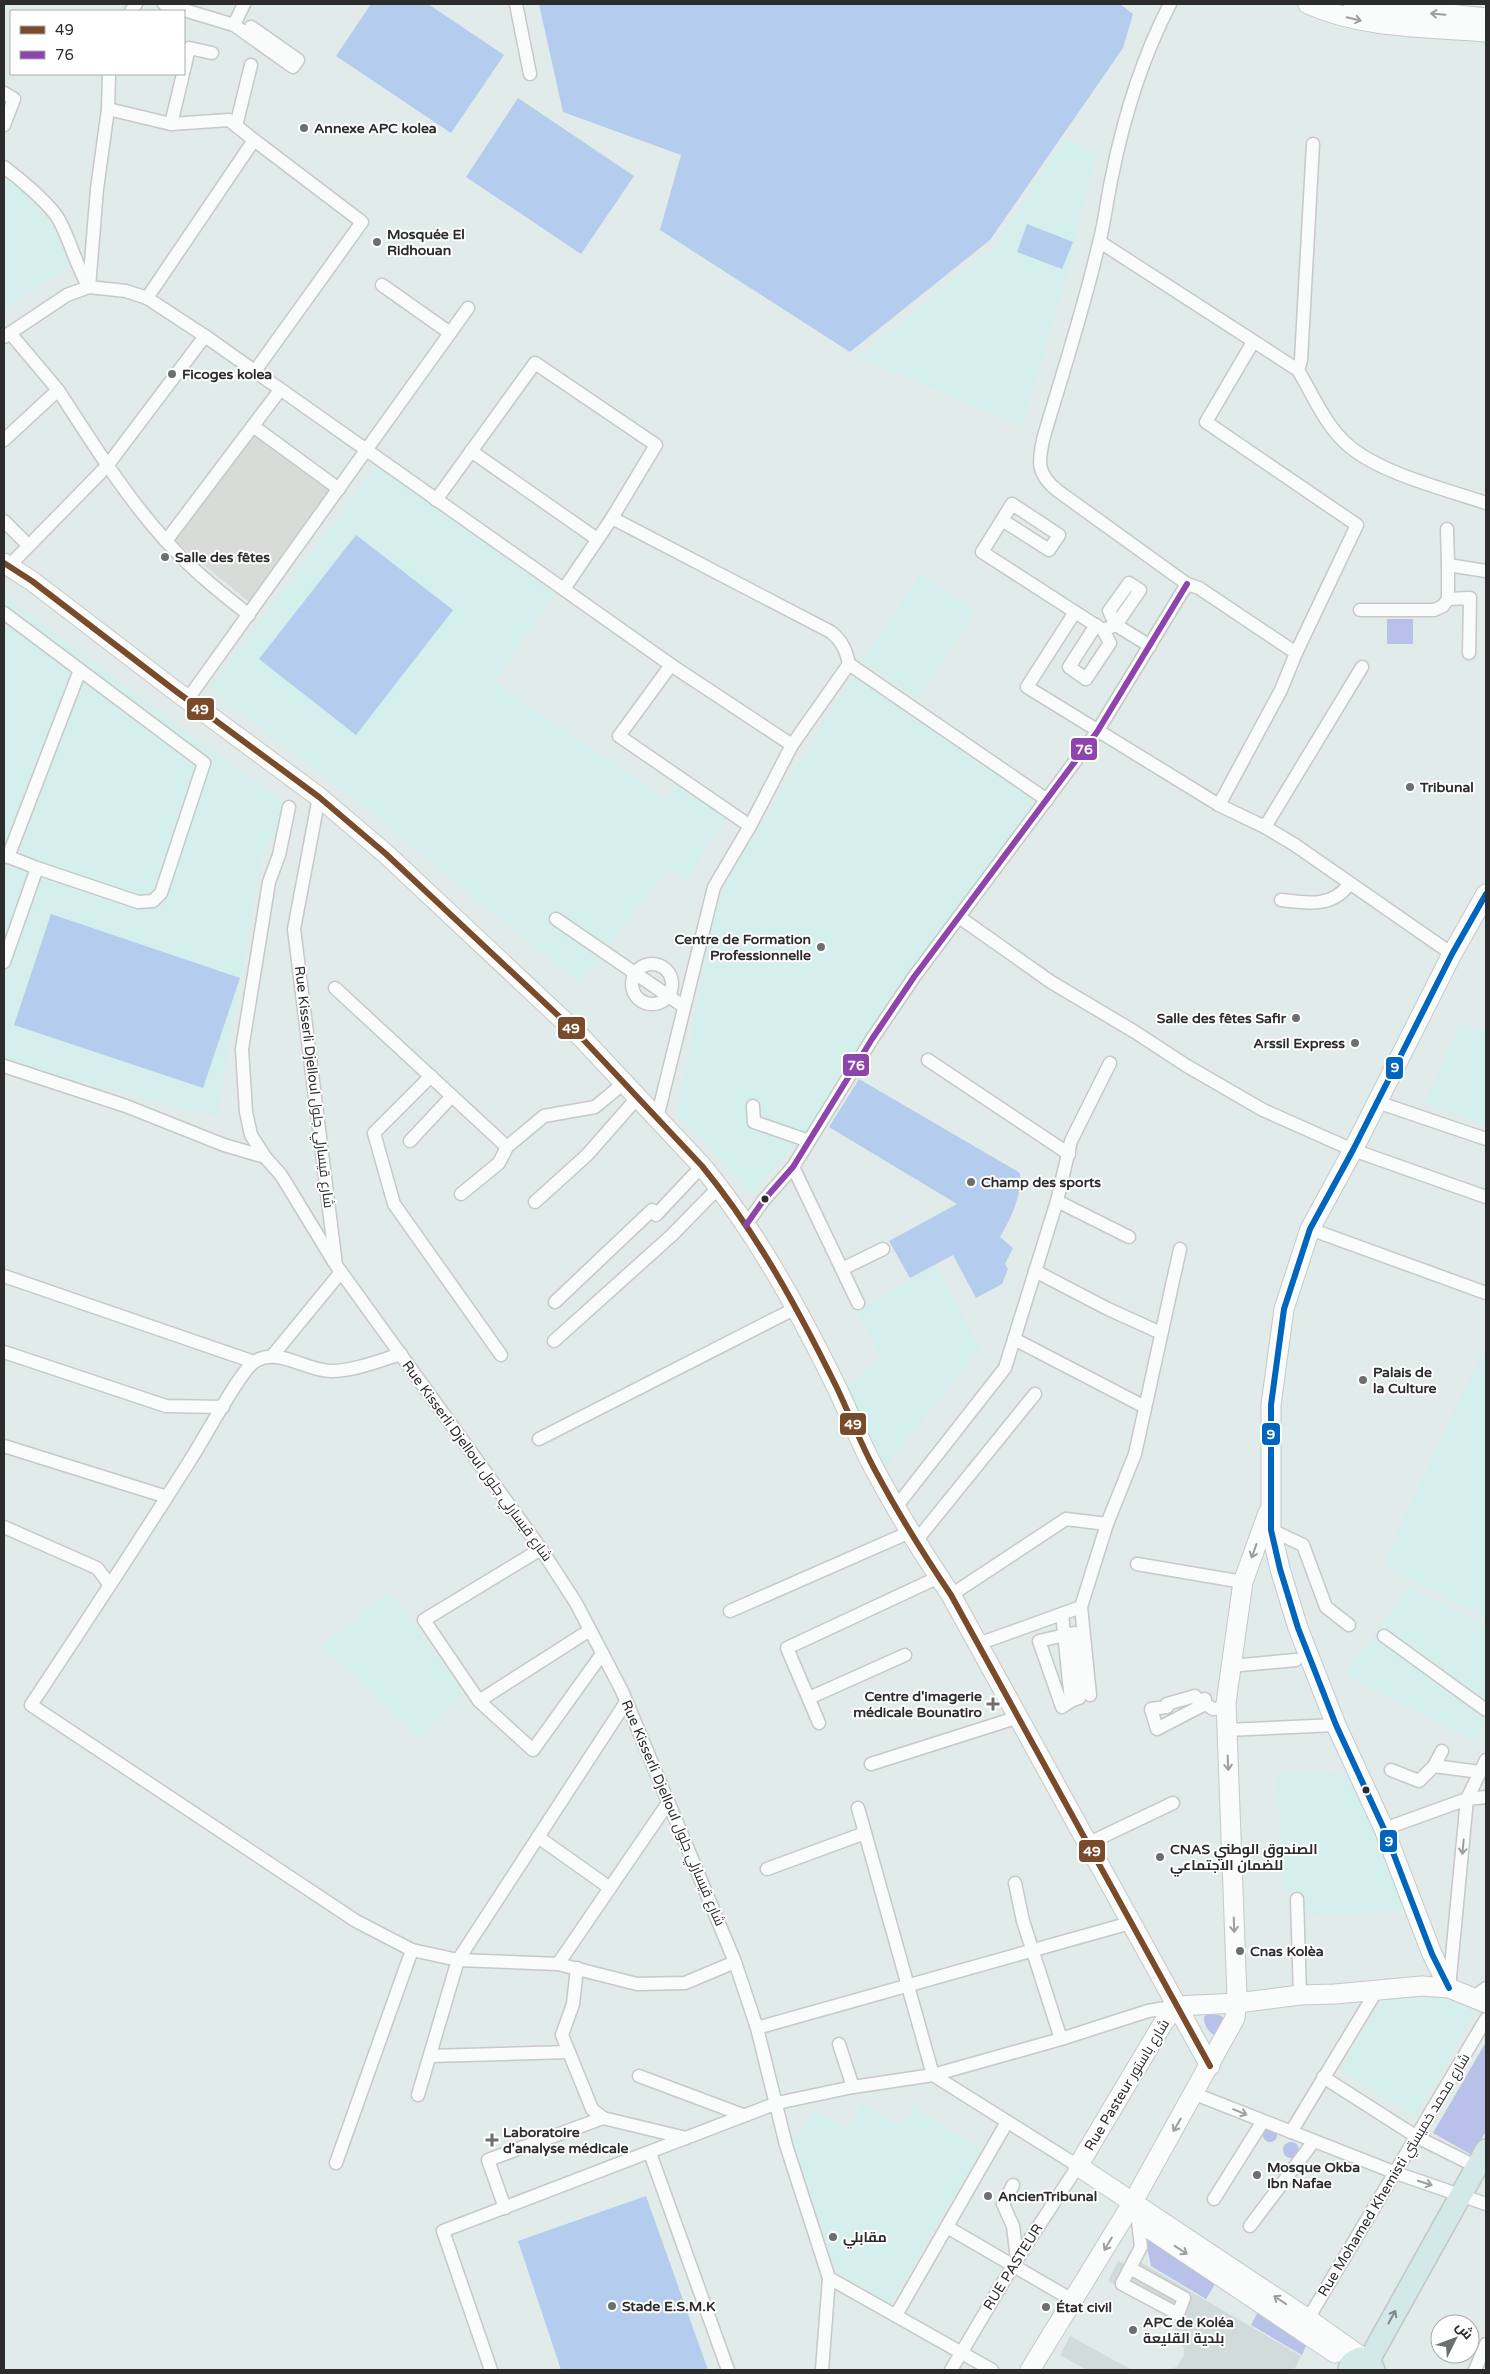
<svg xmlns="http://www.w3.org/2000/svg" width="1490" height="2374" viewBox="0 0 1490 2374" font-family="'Varela Round',Cairo,sans-serif">
	<style>
		.industrial { fill: #d9dbd8 }
		.education { fill: #d5efec }
		.green { fill: #b7c1ea }
		.pitch { fill: #b4ccee }
		.plaza { fill: #d1dbda }
		.lines { fill: none; stroke-linecap: round; stroke-linejoin: round }
		.minor-casing { stroke: #c7c8c7; stroke-width: 15 }
		.secondary-casing { stroke: #c7c8c7; stroke-width: 21 }
		.primary-casing { stroke: #c2c6c5; stroke-width: 24 }
		.minor { stroke: #fafcfc; stroke-width: 12 }
		.secondary { stroke: #fafcfc; stroke-width: 19 }
		.primary { stroke: #d3e9e8; stroke-width: 21 }
		.bus-1-casing { stroke: #fff; stroke-width: 10 }
		.bus-2-casing { stroke: #fff; stroke-width: 10 }
		.bus-3-casing { stroke: #fff; stroke-width: 10 }
		.bus-1 { stroke: #7a4b2a; stroke-width: 6 }
		.bus-2 { stroke: #8e44ad; stroke-width: 6 }
		.bus-3 { stroke: #0065bd; stroke-width: 6 }
		.oneway { stroke: #9d9e9e }
		.oneway2 { stroke: #808a8a }
		.poi-dot { fill: #6b6f6e; stroke: #fff; stroke-width: 2 }
		.bus-dot { fill: #2c2c2c; stroke: #fff; stroke-width: 2 }
		.labels { text-anchor: middle; dominant-baseline: central; stroke-width: 4; stroke-linejoin: round; paint-order: stroke }
		.poi-label { font-size: 14px; font-weight: bold; fill: #2c2c2c; stroke: #fff; text-anchor: start }
		.street-label { font-size: 14px; fill: #2c2c2c; stroke: #fff }
		.line-badge { stroke: #fff; stroke-width: 2 }
		.badge-label { font-size: 14px; text-anchor: middle; font-weight: bold; fill: #fff }
	</style>
	<rect width="100%" height="100%" fill="#e1ebe9"/>
	<path class="industrial" d="M256 433 330 489 249 602 174 540Z"/>
	<g class="education">
		<path d="M1065 138 1096 152 1066 278 1022 426 858 357 993 247Z"/>
		<path d="M4 175 18 187 52 224 70 266 4 310Z"/>
		<path d="M377 466 558 588 494 682 666 798 679 784 726 818 687 881 668 868 580 984 362 805 209 688Z"/>
		<path d="M920 574 975 611 917 698 862 660Z"/>
		<path d="M4 595 289 807 261 858 217 1117 9 1063 4 1059Z"/>
		<path d="M855 674 1038 803 869 1040 805 1134 756 1190 751 1193 677 1115 715 911 731 872Z"/>
		<path d="M1461 1022 1486 1031V1125L1424 1103Z"/>
		<path d="M935 1265 980 1348 885 1467 847 1385 881 1358 858 1311Z"/>
		<path d="M1480 1356 1486 1358V1619L1383 1565Z"/>
		<path d="M1409 1587 1486 1626V1720L1475 1742 1345 1675Z"/>
		<path d="M390 1592 463 1692 419 1737 321 1645Z"/>
		<path d="M1350 1773 1408 1911 1303 1916 1302 1891 1283 1892 1277 1774Z"/>
		<path d="M1431 1994 1472 2009 1474 2012 1416 2116 1340 2070 1385 1996Z"/>
		<path d="M864 2104 901 2126 913 2107 981 2150 890 2304 831 2269 789 2144 816 2111 848 2129Z"/>
	</g>
	<g class="green">
		<rect x="1387" y="619" width="26" height="25"/>
		<path d="M1207 2014 1219 2015 1224 2018 1215 2035C1209 2034 1203 2023 1204 2017Z"/>
		<path d="M1486 2042V2131L1472 2155 1433 2133Z"/>
		<circle cx="1270" cy="2135" r="7"/>
		<circle cx="1291" cy="2150" r="8"/>
		<path d="M1144 2232 1218 2279 1206 2299 1151 2266Z"/>
		<path d="M1259 2310 1308 2341 1302 2355 1251 2325Z"/>
	</g>
	<g class="pitch">
		<path d="M371 4H428L504 55 451 133 336 56Z"/>
		<path d="M539 4H1120L1133 14 1123 48 990 240 850 352 660 230 681 155 563 112Z"/>
		<path d="M518 98 634 176 581 254 466 177Z"/>
		<path d="M1027 224 1073 242 1062 269 1017 252Z"/>
		<path d="M356 535 453 610 356 735 259 659Z"/>
		<path d="M51 914 240 978 203 1088 14 1025Z"/>
		<path d="M859 1079 1020 1173C1021 1198 1012 1216 1000 1237L1013 1248 1005 1264 1008 1269 1002 1284 976 1298 953 1255 910 1278 889 1241 957 1204 829 1127Z"/>
		<path d="M646 2196 708 2370H561L518 2241Z"/>
	</g>
	<g class="plaza">
		<path d="M1130 2256 1301 2356 1294 2370H1164L1177 2367 1184 2355V2348L1180 2342 1181 2340 1172 2334 1179 2321 1108 2281 1118 2261 1125 2264Z"/>
		<path d="M1070 2336 1132 2370H1087L1060 2355Z"/>
	</g>
	<g class="lines">
		<g class="minor-casing">
			<g id="minor">
				<path d="M164 4 234 25 244 4"/>
				<path d="M516 4 530 74"/>
				<path d="M1170 4C1142 58 1124 116 1112 176 1107 198 1105 221 1099 243 1084 308 1063 372 1044 436 1038 461 1036 474 1058 491L1187 584 1199 588 1296 653 1281 690 1219 805"/>
				<path d="M131 11 136 4"/>
				<path d="M234 25 293 67 298 60 251 27 247 34"/>
				<path d="M184 70 189 48 212 53"/>
				<path d="M109 74 108 109 97 189 89 287 126 291 147 298 205 336 671 665 792 745"/>
				<path d="M4 93 14 99 4 125"/>
				<path d="M108 109 171 124 229 120 254 140"/>
				<path d="M171 124 183 74"/>
				<path d="M236 126 251 65"/>
				<path d="M1313 144 1301 360 1298 370C1313 395 1326 427 1349 446 1382 474 1445 489 1486 503"/>
				<path d="M4 167C19 178 50 204 59 220 71 242 76 266 89 287L67 295 4 337"/>
				<path d="M1100 242 1298 370"/>
				<path d="M382 285 450 333"/>
				<path d="M147 298 254 140 362 222 255 371"/>
				<path d="M1253 342 1206 422 1357 525 1296 653"/>
				<path d="M58 390C92 442 125 496 167 542 192 570 220 592 249 615"/>
				<path d="M253 426 339 489"/>
				<path d="M4 440 58 390 10 333"/>
				<path d="M471 451 597 539"/>
				<path d="M436 500 535 363 656 445 612 518"/>
				<path d="M1002 520 1049 550 1059 535 1012 504 982 552 1075 612 1027 687 1219 805 1265 827 1295 845 1452 954"/>
				<path d="M4 521 28 545"/>
				<path d="M1447 529 1448 565"/>
				<path d="M166 541 280 390"/>
				<path d="M8 567 107 466 205 336"/>
				<path d="M1129 583 1140 590 1116 625 1109 611Z"/>
				<path d="M564 589 612 518 831 632C842 641 846 650 849 664L1047 800"/>
				<path d="M1360 610H1434L1443 606 1448 599"/>
				<path d="M1075 612 1103 630 1116 625 1150 646"/>
				<path d="M4 613 204 763 161 893 153 901 138 902 37 868 4 962"/>
				<path d="M1096 625 1069 667 1086 679 1110 643 1103 630"/>
				<path d="M1469 653 1470 598 1448 599V565L1486 571"/>
				<path d="M671 665 619 736 750 826"/>
				<path d="M187 700 468 308"/>
				<path d="M319 797 294 929 336 1265 541 1549 576 1603 622 1691 735 1962 757 2028 786 2145 829 2278 822 2370"/>
				<path d="M1265 827 1362 667"/>
				<path d="M4 855 37 868"/>
				<path d="M8 857 80 670"/>
				<path d="M1281 900C1306 903 1333 908 1349 884"/>
				<path d="M959 917 1051 982 1135 1032 1187 1066 1263 1110 1353 1150 1486 1197"/>
				<path d="M556 919 683 1006"/>
				<circle cx="652" cy="984" r="20"/>
				<path d="M335 988 507 1147"/>
				<path d="M928 1060 1069 1154"/>
				<path d="M4 1066 126 1106 224 1145 265 1157 281 1175 334 1262"/>
				<path d="M431 1076 374 1133 394 1204 501 1355"/>
				<path d="M1377 1102 1486 1139"/>
				<path d="M753 1106 754 1122 809 1141"/>
				<path d="M657 1118 714 887 750 826 792 745 849 664"/>
				<path d="M410 1141 452 1096"/>
				<path d="M265 1157 251 1135 246 1112 242 1049 269 882 279 855 289 807"/>
				<path d="M793 1167 858 1303"/>
				<path d="M461 1194 499 1163 507 1147 544 1116 595 1107 625 1082"/>
				<path d="M1057 1201 1129 1237"/>
				<path d="M535 1202 587 1155 638 1097"/>
				<path d="M746 1225 763 1201 793 1167 872 1039 914 977 1097 732 1187 584"/>
				<path d="M1310 1229 1486 1293"/>
				<path d="M842 1269 883 1249"/>
				<path d="M1035 1271 1108 1309 1161 1333"/>
				<path d="M4 1276 254 1362"/>
				<path d="M555 1302 652 1210 656 1215 702 1166"/>
				<path d="M1014 1339 1145 1407"/>
				<path d="M554 1341 672 1235 719 1187"/>
				<path d="M4 1352 166 1406 223 1407"/>
				<path d="M401 1354C378 1361 354 1371 331 1371 306 1371 277 1346 254 1362 240 1372 206 1435 194 1454 141 1539 86 1622 31 1705L356 1921 412 1950 458 1960 558 1964 668 1803"/>
				<path d="M273 1355 341 1272"/>
				<path d="M539 1439 796 1308"/>
				<path d="M4 1446 167 1497"/>
				<path d="M896 1507 1005 1368 1057 1201 1071 1141 1110 1063"/>
				<path d="M4 1527 97 1568 110 1585"/>
				<path d="M1271 1530 1303 1545 1326 1607 1349 1625"/>
				<path d="M916 1541 1035 1394"/>
				<path d="M541 1549 424 1620 479 1701 533 1750 602 1654"/>
				<path d="M1137 1564 1243 1582"/>
				<path d="M951 1595 1066 1519 1107 1524"/>
				<path d="M1081 1607 1090 1695"/>
				<path d="M730 1611 910 1532"/>
				<path d="M1062 1614 1071 1701 1079 1698 1074 1633 1039 1641 1062 1707 1071 1701"/>
				<path d="M1384 1636 1486 1710"/>
				<path d="M978 1644 1081 1607 1107 1524 1135 1454 1180 1249"/>
				<path d="M1230 1666 1296 1660"/>
				<path d="M809 1698 905 1655"/>
				<path d="M479 1701 590 1630"/>
				<path d="M1205 1704V1699L1198 1701 1195 1696 1167 1704V1707L1151 1709 1157 1729 1205 1704 1213 1709 1226 1708"/>
				<path d="M819 1723 787 1648 939 1577"/>
				<path d="M1226 1730 1336 1725"/>
				<path d="M871 1764 1019 1717"/>
				<path d="M1434 1766 1442 1751"/>
				<path d="M1391 1770 1419 1781 1434 1766 1480 1772"/>
				<path d="M858 1808 933 2075 1078 2166 1017 2259 951 2370"/>
				<path d="M1384 1829 1467 1799 1486 1797"/>
				<path d="M538 1837 610 1888"/>
				<path d="M1087 1844 1173 1803"/>
				<path d="M767 1869 865 1833"/>
				<path d="M1015 1883 1023 1921 1061 2039"/>
				<path d="M1297 1899 1300 1995"/>
				<path d="M558 1964 637 1984 685 1983 735 1962"/>
				<path d="M577 1968 573 2004 562 2035 592 2109 603 2118 686 2138"/>
				<path d="M1449 1988 1467 1799 1486 1760"/>
				<path d="M1474 1997 1486 1988"/>
				<path d="M757 2028 1130 1923"/>
				<path d="M839 2044 853 2087"/>
				<path d="M430 2056 569 2052"/>
				<path d="M639 2076 743 2115"/>
				<path d="M1323 2077 1417 2137 1477 2167"/>
				<path d="M1195 2094 1396 2173 1486 2204"/>
				<path d="M418 2095 458 1960 626 1702"/>
				<path d="M1291 2132 1377 1990"/>
				<path d="M650 2153 728 2370"/>
				<path d="M336 2163 412 1950"/>
				<path d="M1013 2185 1003 2204 1013 2226 1017 2259"/>
				<path d="M1214 2199 1263 2121"/>
				<path d="M505 2208 488 2160 603 2118"/>
				<path d="M1250 2226 1314 2141"/>
				<path d="M947 2227 1074 2301"/>
				<path d="M1130 2268 1184 2298 1178 2314 1122 2284V2283L1141 2247 1138 2221"/>
				<path d="M829 2278 992 2370"/>
				<path d="M896 2315 1007 2122"/>
				<path d="M1305 2324 1486 2019"/>
				<path d="M491 2370 443 2231 777 2103 853 2087 933 2075 1061 2039 1148 2011 1177 2006"/>
				<path d="M1475 2370 1486 2344"/>
			</g>
		</g>
		<g class="secondary-casing">
			<g id="secondary">
				<path d="M1308 4C1364 29 1426 27 1486 32"/>
				<path d="M1353 4 1486 18"/>
				<path d="M4 563 32 581 173 689 319 797 386 854 580 1036 702 1166C757 1233 798 1309 836 1386 850 1415 861 1445 876 1472 899 1515 924 1555 951 1595L1210 2066"/>
				<path d="M1449 1988 1432 1954 1384 1829 1336 1725 1298 1628 1280 1569 1271 1530V1405L1284 1309 1310 1229 1353 1150 1452 954 1486 894"/>
				<path d="M1177 2006 1165 2020 1078 2166 1308 2319 1363 2358"/>
				<path d="M1177 2006 1237 2003 1300 1995 1335 1994 1422 1986 1449 1988 1486 2003"/>
				<path d="M1144 2225 1335 2353"/>
				<path d="M1030 2370 1133 2202 1235 2018 1237 1996 1226 1703 1243 1582 1268 1513"/>
			</g>
		</g>
		<g class="primary-casing">
			<g id="primary">
				<path d="M1369 2360 1486 2150"/>
				<path d="M1349 2370 1351 2363 1360 2358 1369 2360 1374 2370"/>
			</g>
		</g>
		<use href="#minor" class="minor"/>
		<use href="#secondary" class="secondary"/>
		<use href="#primary" class="primary"/>
		<g class="bus-1-casing">
			<path id="bus-1" d="M4 563 32 581 173 689 319 797 386 854 580 1036 702 1166C757 1233 798 1309 836 1386 850 1415 861 1445 876 1472 899 1515 924 1555 951 1595L1210 2066"/>
		</g>
		<g class="bus-2-casing">
			<path id="bus-2" d="M746 1225 763 1201 793 1167 872 1039 914 977 1097 732 1187 584"/>
		</g>
		<g class="bus-3-casing">
			<path id="bus-3" d="M1449 1988 1432 1954 1384 1829 1336 1725 1298 1628 1280 1569 1271 1530V1405L1284 1309 1310 1229 1353 1150 1452 954 1486 894"/>
		</g>
		<use href="#bus-1" class="bus-1"/>
		<use href="#bus-2" class="bus-2"/>
		<use href="#bus-3" class="bus-3"/>
	</g>
	<defs><path id="oneway-shaft" d="M-6 0H5M1.5-3L5.5 0L1.5 3" fill="none" stroke-width="1.6" stroke-linecap="round" stroke-linejoin="round" transform="scale(1.25)"/></defs>
	<g class="oneway">
		<use href="#oneway-shaft" transform="translate(1438 14) rotate(-175)"/>
		<use href="#oneway-shaft" transform="translate(1354 19) rotate(13)"/>
		<use href="#oneway-shaft" transform="translate(1254 1551) rotate(110)"/>
		<use href="#oneway-shaft" transform="translate(1228 1763) rotate(87)"/>
		<use href="#oneway-shaft" transform="translate(1463 1847) rotate(95)"/>
		<use href="#oneway-shaft" transform="translate(1234 1925) rotate(88)"/>
		<use href="#oneway-shaft" transform="translate(1240 2112) rotate(22)"/>
		<use href="#oneway-shaft" transform="translate(1177 2125) rotate(120)"/>
		<use href="#oneway-shaft" transform="translate(1425 2183) rotate(18)"/>
		<use href="#oneway-shaft" transform="translate(1108 2244) rotate(121)"/>
		<use href="#oneway-shaft" transform="translate(1181 2250) rotate(34)"/>
		<use href="#oneway-shaft" transform="translate(1280 2300) rotate(-146)"/>
	</g>
	<use class="oneway2" href="#oneway-shaft" transform="translate(1392 2317) rotate(-61)"/>
	<g class="poi-dot">
		<circle cx="304" cy="128" r="5"/>
		<circle cx="377" cy="242" r="5"/>
		<circle cx="172" cy="374" r="5"/>
		<circle cx="165" cy="557" r="5"/>
		<circle cx="1410" cy="787" r="5"/>
		<circle cx="821" cy="947" r="5"/>
		<circle cx="1296" cy="1018" r="5"/>
		<circle cx="1355" cy="1043" r="5"/>
		<circle cx="971" cy="1182" r="5"/>
		<circle cx="1363" cy="1380" r="5"/>
		<path d="M990.5 1696.5h5v5h5v5h-5v5h-5v-5h-5v-5h5z"/>
		<circle cx="1160" cy="1857" r="5"/>
		<circle cx="1240" cy="1951" r="5"/>
		<path d="M489.5 2132.5h5v5h5v5h-5v5h-5v-5h-5v-5h5z"/>
		<circle cx="1257" cy="2175" r="5"/>
		<circle cx="988" cy="2196" r="5"/>
		<circle cx="833" cy="2237" r="5"/>
		<circle cx="612" cy="2306" r="5"/>
		<circle cx="1046" cy="2307" r="5"/>
		<circle cx="1133" cy="2330" r="5"/>
	</g>
	<g class="bus-dot">
		<circle cx="765" cy="1199" r="4.5"/>
		<circle cx="1366" cy="1790" r="4.5"/>
	</g>
	<g class="labels">
		<g class="poi-label">
			<text x="314" y="128">Annexe APC kolea</text>
			<text x="387" y="234">Mosquée El<tspan x="387" dy="16">Ridhouan</tspan></text>
			<text x="182" y="374">Ficoges kolea</text>
			<text x="175" y="557">Salle des fêtes</text>
			<text x="1420" y="787">Tribunal</text>
			<text x="811" y="939" text-anchor="end">Centre de Formation<tspan x="811" dy="16">Professionnelle</tspan></text>
			<text x="1286" y="1018" text-anchor="end">Salle des fêtes Safir</text>
			<text x="1345" y="1043" text-anchor="end">Arssil Express</text>
			<text x="981" y="1182">Champ des sports</text>
			<text x="1373" y="1372">Palais de<tspan x="1373" dy="16">la Culture</tspan></text>
			<text x="982" y="1696" text-anchor="end">Centre d'imagerie<tspan x="982" dy="16">médicale Bounatiro</tspan></text>
			<text x="1170" y="1849">CNAS الصندوق الوطني<tspan x="1170" dy="16">للضمان الاجتماعي</tspan></text>
			<text x="1250" y="1951">Cnas Kolèa</text>
			<text x="503" y="2132">Laboratoire<tspan x="503" dy="16">d'analyse médicale</tspan></text>
			<text x="1267" y="2167">Mosque Okba<tspan x="1267" dy="16">Ibn Nafae</tspan></text>
			<text x="998" y="2196">AncienTribunal</text>
			<text x="843" y="2237">مقابلي</text>
			<text x="622" y="2306">Stade E.S.M.K</text>
			<text x="1056" y="2307">État civil</text>
			<text x="1143" y="2322">APC de Koléa<tspan x="1143" dy="16">بلدية القليعة</tspan></text>
		</g>
		<g class="street-label">
			<text transform="translate(314 1087) rotate(83)">Rue Kisserli Djelloul شارع قيسارلي جلول</text>
			<text transform="translate(477 1461) rotate(54)">Rue Kisserli Djelloul شارع قيسارلي جلول</text>
			<text transform="translate(673 1813) rotate(67)">Rue Kisserli Djelloul شارع قيسارلي جلول</text>
			<text transform="translate(1127 2085) rotate(-59)">Rue Pasteur شارع باستور</text>
			<text transform="translate(1394 2175) rotate(-59)">Rue Mohamed Khemisti شارع محمد خميستي</text>
			<text transform="translate(1013 2267) rotate(-58)">RUE PASTEUR</text>
		</g>
	</g>
	<g class="line-badge">
		<rect x="186" y="697" width="29" height="24" rx="5" fill="#7a4b2a"/>
		<rect x="1070" y="737" width="28" height="24" rx="5" fill="#8e44ad"/>
		<rect x="557" y="1016" width="29" height="24" rx="5" fill="#7a4b2a"/>
		<rect x="842" y="1053" width="28" height="24" rx="5" fill="#8e44ad"/>
		<rect x="1385" y="1056" width="19" height="24" rx="5" fill="#0065bd"/>
		<rect x="839" y="1412" width="28" height="24" rx="5" fill="#7a4b2a"/>
		<rect x="1261" y="1422" width="20" height="24" rx="5" fill="#0065bd"/>
		<rect x="1379" y="1829" width="19" height="24" rx="5" fill="#0065bd"/>
		<rect x="1078" y="1839" width="28" height="24" rx="5" fill="#7a4b2a"/>
	</g>
	<g class="badge-label">
		<text x="200" y="714">49</text>
		<text x="1084" y="754">76</text>
		<text x="571" y="1033">49</text>
		<text x="856" y="1070">76</text>
		<text x="1395" y="1072">9</text>
		<text x="853" y="1429">49</text>
		<text x="1271" y="1439">9</text>
		<text x="1389" y="1846">9</text>
		<text x="1092" y="1856">49</text>
	</g>
	<rect width="1490" height="2374" fill="none" stroke="#2c2c2c" stroke-width="10"/>
	<rect x="10" y="10" width="175" height="65" fill="#ffffff" stroke="#ababab"/>
	<rect x="20" y="26" width="25" height="8" fill="#7a4b2a" stroke="#ababab"/>
	<text x="55" y="35" font-size="15" fill="#2c2c2c">49</text>
	<rect x="20" y="51" width="25" height="8" fill="#8e44ad" stroke="#ababab"/>
	<text x="55" y="60" font-size="15" fill="#2c2c2c">76</text>
	<g transform="translate(1455 2339) rotate(48)"><circle r="24" fill="#ffffff" stroke="#ababab"/>
	<path d="M0-4L9 19L0 12L-9 19Z" fill="#6b6f6e"/>
	<text y="-8" font-size="14" font-weight="bold" text-anchor="middle" fill="#2c2c2c">ش</text>
	</g>
</svg>
